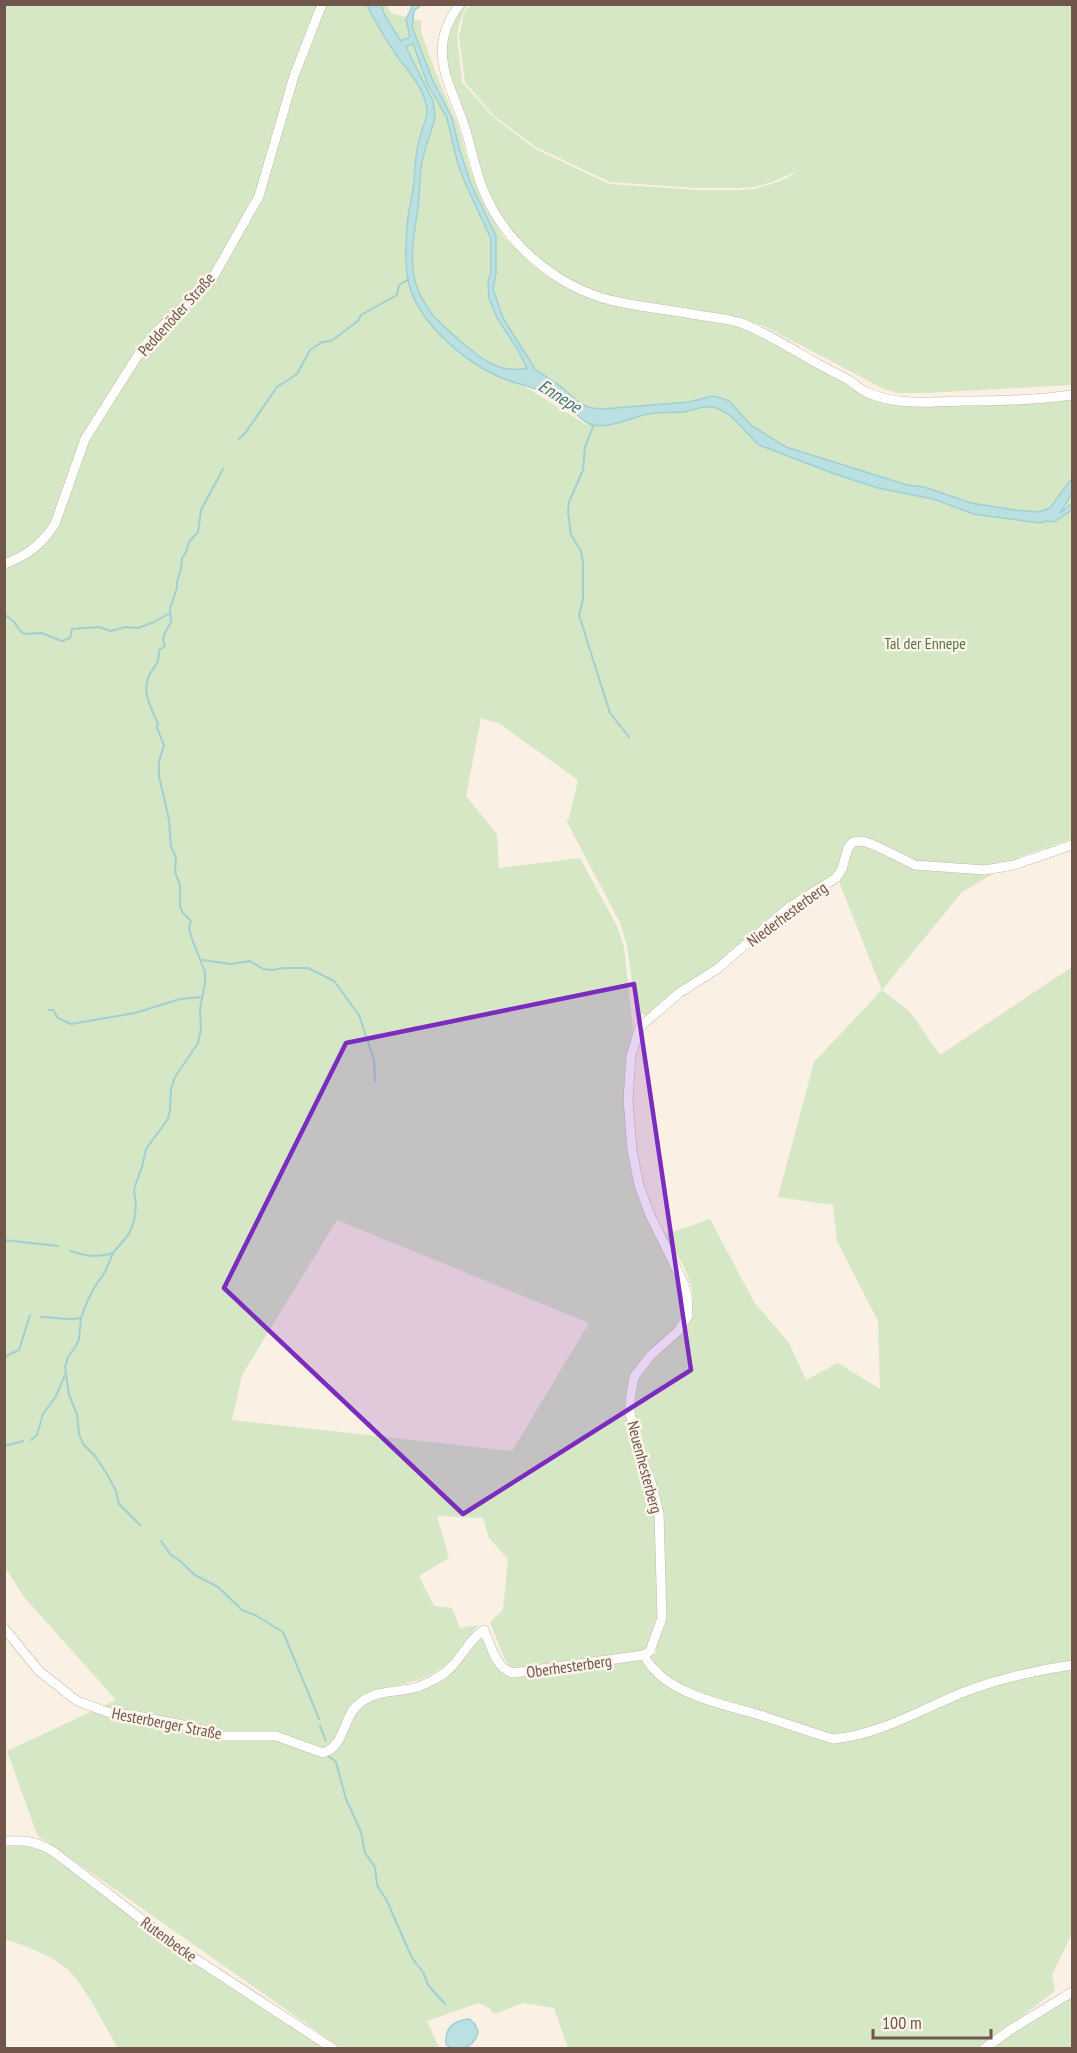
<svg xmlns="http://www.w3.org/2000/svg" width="1077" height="2053" viewBox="0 0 1077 2053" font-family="'PT Sans Narrow',sans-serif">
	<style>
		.green { fill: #d5e7c4; fill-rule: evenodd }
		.water { fill: #bae0e2; stroke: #a1d0d3; stroke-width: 1.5; fill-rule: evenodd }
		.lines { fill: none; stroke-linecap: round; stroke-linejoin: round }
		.stream { stroke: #a1d0d3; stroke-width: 2 }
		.minor-casing { stroke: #cbb7ab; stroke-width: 10 }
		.minor { stroke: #fff; stroke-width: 9 }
		.marked { fill: #7b2cbf; fill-opacity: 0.2; stroke: #7b2cbf; stroke-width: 4.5; stroke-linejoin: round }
		.labels { text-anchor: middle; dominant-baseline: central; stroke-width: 5; stroke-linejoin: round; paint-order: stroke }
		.street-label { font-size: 16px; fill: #71564c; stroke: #fdf4ea }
		.park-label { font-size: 16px; fill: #577645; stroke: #fdf4ea }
		.water-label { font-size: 18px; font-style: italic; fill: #44777b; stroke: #fdf4ea }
	</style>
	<rect width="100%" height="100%" fill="#faf0e4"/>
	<g class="green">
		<path d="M471 4 1072 5V385L925 393H897L884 389 764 326 741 319 608 296 558 275 532 253 508 227 486 189 445 59 448 31 463 5H467L459 23 457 37 462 82 492 116 535 149 609 184 696 190H736L755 189 772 184 789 177 797 171 772 182 754 187 736 188H697L610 182 536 147 493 115 465 82 459 37 464 13Z"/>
		<path d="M5 5H386L391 13 421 21V32L437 76 458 125 471 172 503 236 531 264 544 275 576 292 593 299 609 304 736 325 757 333 807 361 851 379 853 389 886 404 922 406 986 405 1072 397V839L1019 857 1016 860 962 892 882 990 910 1012 940 1055 1072 967V1933L1052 1975 1055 1991 995 2036 998 2041 1072 1996V2048H568L554 2008 523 2003 494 2014 489 2008 479 2003 427 2021 439 2048H341L46 1841 38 1837 7 1751 116 1700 24 1597 5 1567ZM509 377 570 400 594 419 587 425ZM481 718 500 724 578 780 569 819 566 820 620 923 627 946 633 988 639 1012 646 1016 677 991 717 967 764 925 789 905 836 874 882 990 814 1062 778 1197 833 1205 837 1241 878 1321 880 1389 838 1363 806 1380 789 1343 754 1302 710 1219 665 1235C673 1249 684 1264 689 1279 711 1338 631 1348 631 1403 631 1442 655 1475 661 1513 664 1537 663 1562 663 1586 663 1597 665 1608 664 1618 662 1630 655 1641 656 1654L512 1677C490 1670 498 1650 482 1639 465 1645 462 1666 447 1675 439 1680 428 1687 418 1690 393 1698 382 1690 358 1709 338 1724 355 1744 319 1756L276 1738H224L200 1734 175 1720C189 1723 204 1730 219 1733 236 1736 256 1730 274 1732 290 1734 304 1750 321 1749 342 1748 338 1718 351 1707 376 1684 411 1688 439 1670 453 1661 468 1639 478 1625L460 1628 452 1608 434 1606 419 1576 449 1558 437 1516 483 1518 489 1538 508 1559 503 1610 490 1622 506 1662 515 1671 643 1653 650 1647 660 1617 658 1512 636 1448 629 1412 628 1400 633 1377 648 1355 676 1330 684 1315 680 1286 646 1214 636 1187 630 1152 627 1099 628 1057 633 1028 624 947 617 926 580 858 499 868 497 834 466 796ZM337 1220 589 1323 512 1451 232 1420 242 1375Z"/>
		<path d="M31 1845 41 1849 178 1949 326 2048H118C105 2027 85 1985 68 1970 51 1954 25 1946 5 1939L4 1847Z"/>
	</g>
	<g class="water">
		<path d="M367 5H381L385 16 401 41 410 37 406 19 413 5H421L414 11 412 27 433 81 452 118 459 148 471 184 496 236V273L493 289 503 318 535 369 560 386 581 404 591 408 603 409 689 402 712 396 718 397 729 401 752 426 786 447 907 485 924 487 971 503 1015 510 1039 512 1050 508 1072 478V493L1060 513 1072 503V510L1054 522 1046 521 1040 523 974 514 933 499 878 488 835 474 759 445C746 434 736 416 719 409 705 404 701 408 688 411 675 414 661 411 648 414 630 417 603 433 586 422 575 415 567 403 554 397 535 386 514 384 495 375 460 358 416 320 408 280 404 260 406 237 408 217 410 205 413 193 414 181 415 169 415 158 418 145 419 136 428 117 427 110 425 89 409 72 397 56 386 40 375 22 367 5ZM413 43 427 83 447 118 458 165 466 185 491 239V272L488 282 489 298 497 318 518 350 527 368C501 374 484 361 465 345 450 332 434 320 424 302 406 274 413 239 418 208 420 193 419 177 422 162 425 147 431 132 435 118L433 101 406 47Z"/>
		<path d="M469 2019 475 2024 478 2032C474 2047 465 2049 451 2048L446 2044C445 2027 453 2021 469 2019Z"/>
	</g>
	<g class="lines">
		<g class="stream">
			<path d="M594 424 585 447 583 470 569 502 568 511 571 535 581 551 583 562V599L579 615 610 713 629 737"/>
			<path d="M239 439 246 432 277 387 297 374 310 350 322 342 331 341 358 321 361 315 397 295 399 285 409 279"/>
			<path d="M4 614 14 622 21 632 26 634 41 633 62 641 70 638 72 629 99 627 111 631 125 627 138 628 152 623 170 613"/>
			<path d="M202 960 231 964 250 961 263 969 272 970 284 968H308L334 981 359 1015 374 1060 375 1081"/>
			<path d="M49 1010H53L58 1018 71 1024 135 1013 180 999 202 997"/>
			<path d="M4 1240 58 1246"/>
			<path d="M70 1251C86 1256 97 1258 113 1253"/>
			<path d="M40 1317C54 1317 67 1321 81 1318"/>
			<path d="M4 1357 19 1350 30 1315"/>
			<path d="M31 1440 37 1435 43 1414 56 1396 65 1375"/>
			<path d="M4 1446 23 1441"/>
			<path d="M140 1525 119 1504 116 1491 107 1474 95 1456 83 1444 79 1434 77 1414 69 1395 65 1367 68 1357 76 1346 79 1339 81 1318 87 1302 94 1288 105 1272 113 1253 129 1234 134 1221 136 1206 134 1189 142 1167 146 1149 168 1119 170 1110 171 1089 175 1077 198 1043 201 1029 200 1009 205 983V972L192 939 189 928 191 921 183 913 180 907V885L175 872 176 857 171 847 169 820 159 776V762L164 745 157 728 158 724C151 708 140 689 151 672 157 664 159 661 159 650L165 646 163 640 165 632 171 623 170 608 177 588V582L181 569 182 558 186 552 189 542 198 532 201 510 223 469"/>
			<path d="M161 1541 171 1555 179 1560 195 1575 218 1587 242 1610 255 1615 283 1632 319 1719"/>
			<path d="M320 1726 326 1741"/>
			<path d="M327 1755 336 1762 346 1799 361 1832 365 1853 375 1867 377 1885 387 1901 412 1958 423 1972 428 1985 445 2004"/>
		</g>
		<g class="minor-casing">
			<g id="minor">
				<path d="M460 4C428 46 446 76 462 119 471 143 474 169 484 192 508 248 564 293 624 303 650 308 677 311 704 316 717 318 731 319 744 324 768 334 789 347 811 360 823 367 836 373 847 379 854 383 859 389 866 392 897 406 931 402 964 401 1000 401 1037 400 1072 395"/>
				<path d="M4 564C27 556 42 544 55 524L85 439 140 352 156 332 211 281 259 196 294 76 322 4"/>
				<path d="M4 1628 39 1671 77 1701 110 1713 132 1715 193 1727 220 1736H276L323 1753C346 1746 342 1716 360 1703 377 1689 398 1693 418 1687 426 1684 440 1677 447 1671 461 1660 468 1640 484 1630 491 1645 496 1669 513 1673L644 1655"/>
				<path d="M644 1655 650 1651 662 1618 659 1513 651 1482 637 1447 630 1412V1400L634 1377 650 1356 678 1331 688 1316 687 1295 684 1284 650 1215 639 1185 632 1150 628 1099 631 1056 640 1027 679 993 717 969 791 906 836 878 842 869 848 848 853 842 863 841 876 846 915 865 985 870 1014 865 1072 845"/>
				<path d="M644 1655C664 1695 724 1704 763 1716 787 1724 810 1732 833 1739 879 1735 922 1709 964 1692 996 1680 1038 1670 1072 1665"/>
				<path d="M4 1841C24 1840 37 1841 54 1852L179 1948 332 2048"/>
				<path d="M985 2048 1013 2028 1072 1992"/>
			</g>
		</g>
		<use href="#minor" class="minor"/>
	</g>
	<path class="marked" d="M634 984 691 1370 463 1514 224 1288 346 1043Z"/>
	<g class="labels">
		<g class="street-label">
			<text transform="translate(176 314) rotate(-48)">Peddenöder Straße</text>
			<text transform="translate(787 914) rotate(-37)">Niederhesterberg</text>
			<text transform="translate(645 1467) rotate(75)">Neuenhesterberg</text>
			<text transform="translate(569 1666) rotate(-8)">Oberhesterberg</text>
			<text transform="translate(167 1723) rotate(11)">Hesterberger Straße</text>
			<text transform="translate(169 1939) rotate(36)">Rutenbecke</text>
		</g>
		<g class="park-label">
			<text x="925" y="643">Tal der Ennepe</text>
		</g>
		<g class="water-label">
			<text transform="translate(560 396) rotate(32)">Ennepe</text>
		</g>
	</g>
	<rect width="1077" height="2053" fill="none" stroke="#71564c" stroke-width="12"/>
	<path d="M873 2029v9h118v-9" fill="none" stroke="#71564c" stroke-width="3"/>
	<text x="882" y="2029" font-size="18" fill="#71564c" stroke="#fdf4ea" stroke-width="4.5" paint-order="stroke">100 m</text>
</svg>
